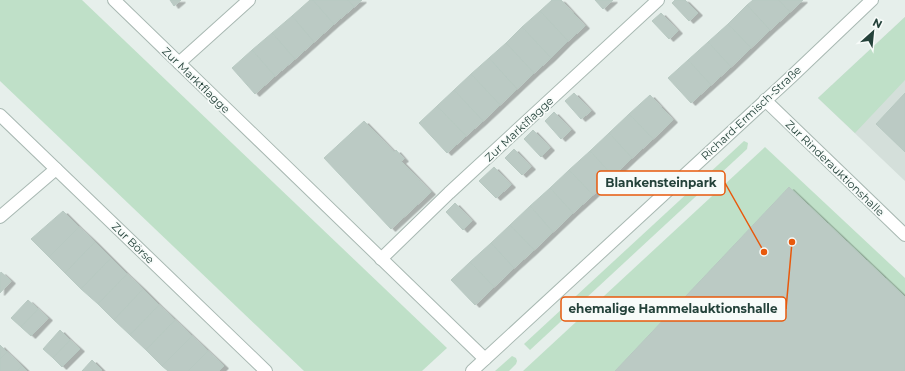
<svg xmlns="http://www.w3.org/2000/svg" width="905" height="371" viewBox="0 0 905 371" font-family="Montserrat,sans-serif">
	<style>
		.built { fill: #d4dfda }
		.green { fill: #bfe0c8 }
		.building { fill: #bbcac4; stroke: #b8c9c2; filter: url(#shadow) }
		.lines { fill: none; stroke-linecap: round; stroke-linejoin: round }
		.service-casing { stroke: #a8b8b2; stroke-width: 14 }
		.minor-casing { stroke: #a8b8b2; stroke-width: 14 }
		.service { stroke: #fff; stroke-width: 12 }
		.minor { stroke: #fff; stroke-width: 12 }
		.labels { text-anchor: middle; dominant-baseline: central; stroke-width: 3.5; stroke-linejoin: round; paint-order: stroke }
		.street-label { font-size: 11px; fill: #24423a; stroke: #f7fbf9 }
		.leader { fill: none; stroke: #e8590c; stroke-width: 1.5 }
		.callout-dot { fill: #e8590c; stroke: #f7fbf9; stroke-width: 1.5 }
		.callout { fill: #f7fbf9; stroke: #e8590c; stroke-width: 1.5 }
		.callout-label { font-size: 12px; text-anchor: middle; font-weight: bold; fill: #24423a }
	</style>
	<defs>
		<filter id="shadow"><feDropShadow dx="4.5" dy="2.5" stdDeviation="0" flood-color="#0004"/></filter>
	</defs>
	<rect width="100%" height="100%" fill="#e6efeb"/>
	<path class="built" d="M905 17V181L818 98Z"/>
	<g class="green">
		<path d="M0 0H82L447 348 422 371H304L0 81Z"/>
		<path d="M905 17V80L855 133 818 98Z"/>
		<path d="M744 141 748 143 747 149 530 350 524 344Z"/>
		<path d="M765 147 905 278V371H523Z"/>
		<path d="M512 356 516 358 517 361 516 364 509 371H495Z"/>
	</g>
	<g class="building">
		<path d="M170 0H181L174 6Z"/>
		<path d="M310 0H313L334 24 314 42 292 16Z"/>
		<path d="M313 0H348L354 7 334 24Z"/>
		<path d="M348 0H362L354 7Z"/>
		<path d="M552 0H561L585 26 568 41 540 11Z"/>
		<path d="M595 0H613L603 9Z"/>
		<path d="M675 0H685L698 13 689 21 672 3Z"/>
		<path d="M753 0H779L790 12 770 30 747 5Z"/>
		<path d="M779 0H803L790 12Z"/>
		<path d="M747 5 770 30 751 48 728 24Z"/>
		<path d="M540 11 568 41 551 58 522 27Z"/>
		<path d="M661 13 678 31 669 39 652 21Z"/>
		<path d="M292 16 314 42 295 59 272 33Z"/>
		<path d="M728 24 751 48 731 67 708 42Z"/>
		<path d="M522 27 551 58 534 73 506 43Z"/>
		<path d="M272 33 295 59 275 76 252 50Z"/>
		<path d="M708 42 731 67 711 85 688 60Z"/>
		<path d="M506 43 534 73 517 89 489 58Z"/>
		<path d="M252 50 275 76 255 94 232 68Z"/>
		<path d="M489 58 517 89 500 105 471 74Z"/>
		<path d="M688 60 711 85 691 103 668 78Z"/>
		<path d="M471 74 500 105 483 121 454 90Z"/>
		<path d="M454 90 483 121 466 136 437 106Z"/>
		<path d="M574 93 591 111 581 119 565 101Z"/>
		<path d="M905 93V152L876 124Z"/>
		<path d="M650 95 673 120 653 139 629 114Z"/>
		<path d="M437 106 466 136 447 153 419 123Z"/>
		<path d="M554 112 571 130 561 139 545 121Z"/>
		<path d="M629 114 653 139 632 158 609 133Z"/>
		<path d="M364 121 394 152 396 150 404 159 401 161 431 192 391 229 324 158Z"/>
		<path d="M533 130 550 148 541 157 524 139Z"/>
		<path d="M609 133 632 158 613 176 590 151Z"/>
		<path d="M514 149 531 167 522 175 505 158Z"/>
		<path d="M590 151 613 176 593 195 569 170Z"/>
		<path d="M494 167 511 185 496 198 479 181Z"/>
		<path d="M569 170 593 195 573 213 550 188Z"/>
		<path d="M789 187 905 297V371H615Z"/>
		<path d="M550 188 573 213 553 232 530 206Z"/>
		<path d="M455 203 472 221 463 230 446 212Z"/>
		<path d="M530 206 553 232 534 250 510 225Z"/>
		<path d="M63 211 79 227 49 257 31 239Z"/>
		<path d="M510 225 534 250 514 268 491 243Z"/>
		<path d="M79 227 95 242 65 273 49 257Z"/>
		<path d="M95 242 111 258 81 289 65 273Z"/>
		<path d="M491 243 514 268 494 287 470 262Z"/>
		<path d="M111 258 127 274 98 304 81 289Z"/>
		<path d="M470 262 494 287 475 305 451 280Z"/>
		<path d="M1 272 11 281 0 293V274Z"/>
		<path d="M127 274 143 289 114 320 98 304Z"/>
		<path d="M143 289 159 305 130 335 114 320Z"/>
		<path d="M28 300 38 309 21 327 11 318Z"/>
		<path d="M159 305 175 320 146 350 130 335Z"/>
		<path d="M38 309 48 318 31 336 21 327Z"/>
		<path d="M175 320 192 336 162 366 146 350Z"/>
		<path d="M60 330 70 340 53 358 43 349Z"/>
		<path d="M192 336 208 351 188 371H168L162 366Z"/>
		<path d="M70 340 80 349 62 367 53 358Z"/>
		<path d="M0 345 7 352 0 359Z"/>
		<path d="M208 351 224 366 219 371H188Z"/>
		<path d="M7 352 22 366 17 371H0V359Z"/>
		<path d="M92 360 102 370 100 371H82Z"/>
		<path d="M22 366 27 371H17Z"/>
	</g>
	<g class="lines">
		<g class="service-casing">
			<path id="service" d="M381 259 449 193 658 0"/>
		</g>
		<g class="minor-casing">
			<g id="minor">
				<path d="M114 0 485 359"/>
				<path d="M179 63 249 0"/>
				<path d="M765 100 905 235"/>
				<path d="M0 115 266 371"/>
				<path d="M0 217 56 169"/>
				<path d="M472 371 791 77 872 0"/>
			</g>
		</g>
		<use href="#service" class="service"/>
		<use href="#minor" class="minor"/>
	</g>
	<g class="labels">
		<g class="street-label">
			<text transform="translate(196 80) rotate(44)">Zur Marktflagge</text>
			<text transform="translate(751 113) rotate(-43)">Richard-Ermisch-Straße</text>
			<text transform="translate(519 129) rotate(-43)">Zur Marktflagge</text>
			<text transform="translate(835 168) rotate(44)">Zur Rinderauktionshalle</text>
			<text transform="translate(133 243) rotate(44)">Zur Börse</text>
		</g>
	</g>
	<path class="leader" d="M764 252L725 183M792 242L786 309"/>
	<g class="callout-dot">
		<circle cx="764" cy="252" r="4"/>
		<circle cx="792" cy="242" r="4"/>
	</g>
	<g class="callout">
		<rect x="597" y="171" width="128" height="24" rx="4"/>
		<rect x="561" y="297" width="225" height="24" rx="4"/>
	</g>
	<g class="callout-label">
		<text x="661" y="187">Blankensteinpark</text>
		<text x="673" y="313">ehemalige Hammelauktionshalle</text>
	</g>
	<g transform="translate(873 32) rotate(27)" stroke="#f7fbf9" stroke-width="3" paint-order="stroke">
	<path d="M0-3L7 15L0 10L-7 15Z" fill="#24423a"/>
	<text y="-6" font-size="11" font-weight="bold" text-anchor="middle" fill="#24423a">N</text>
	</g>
</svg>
